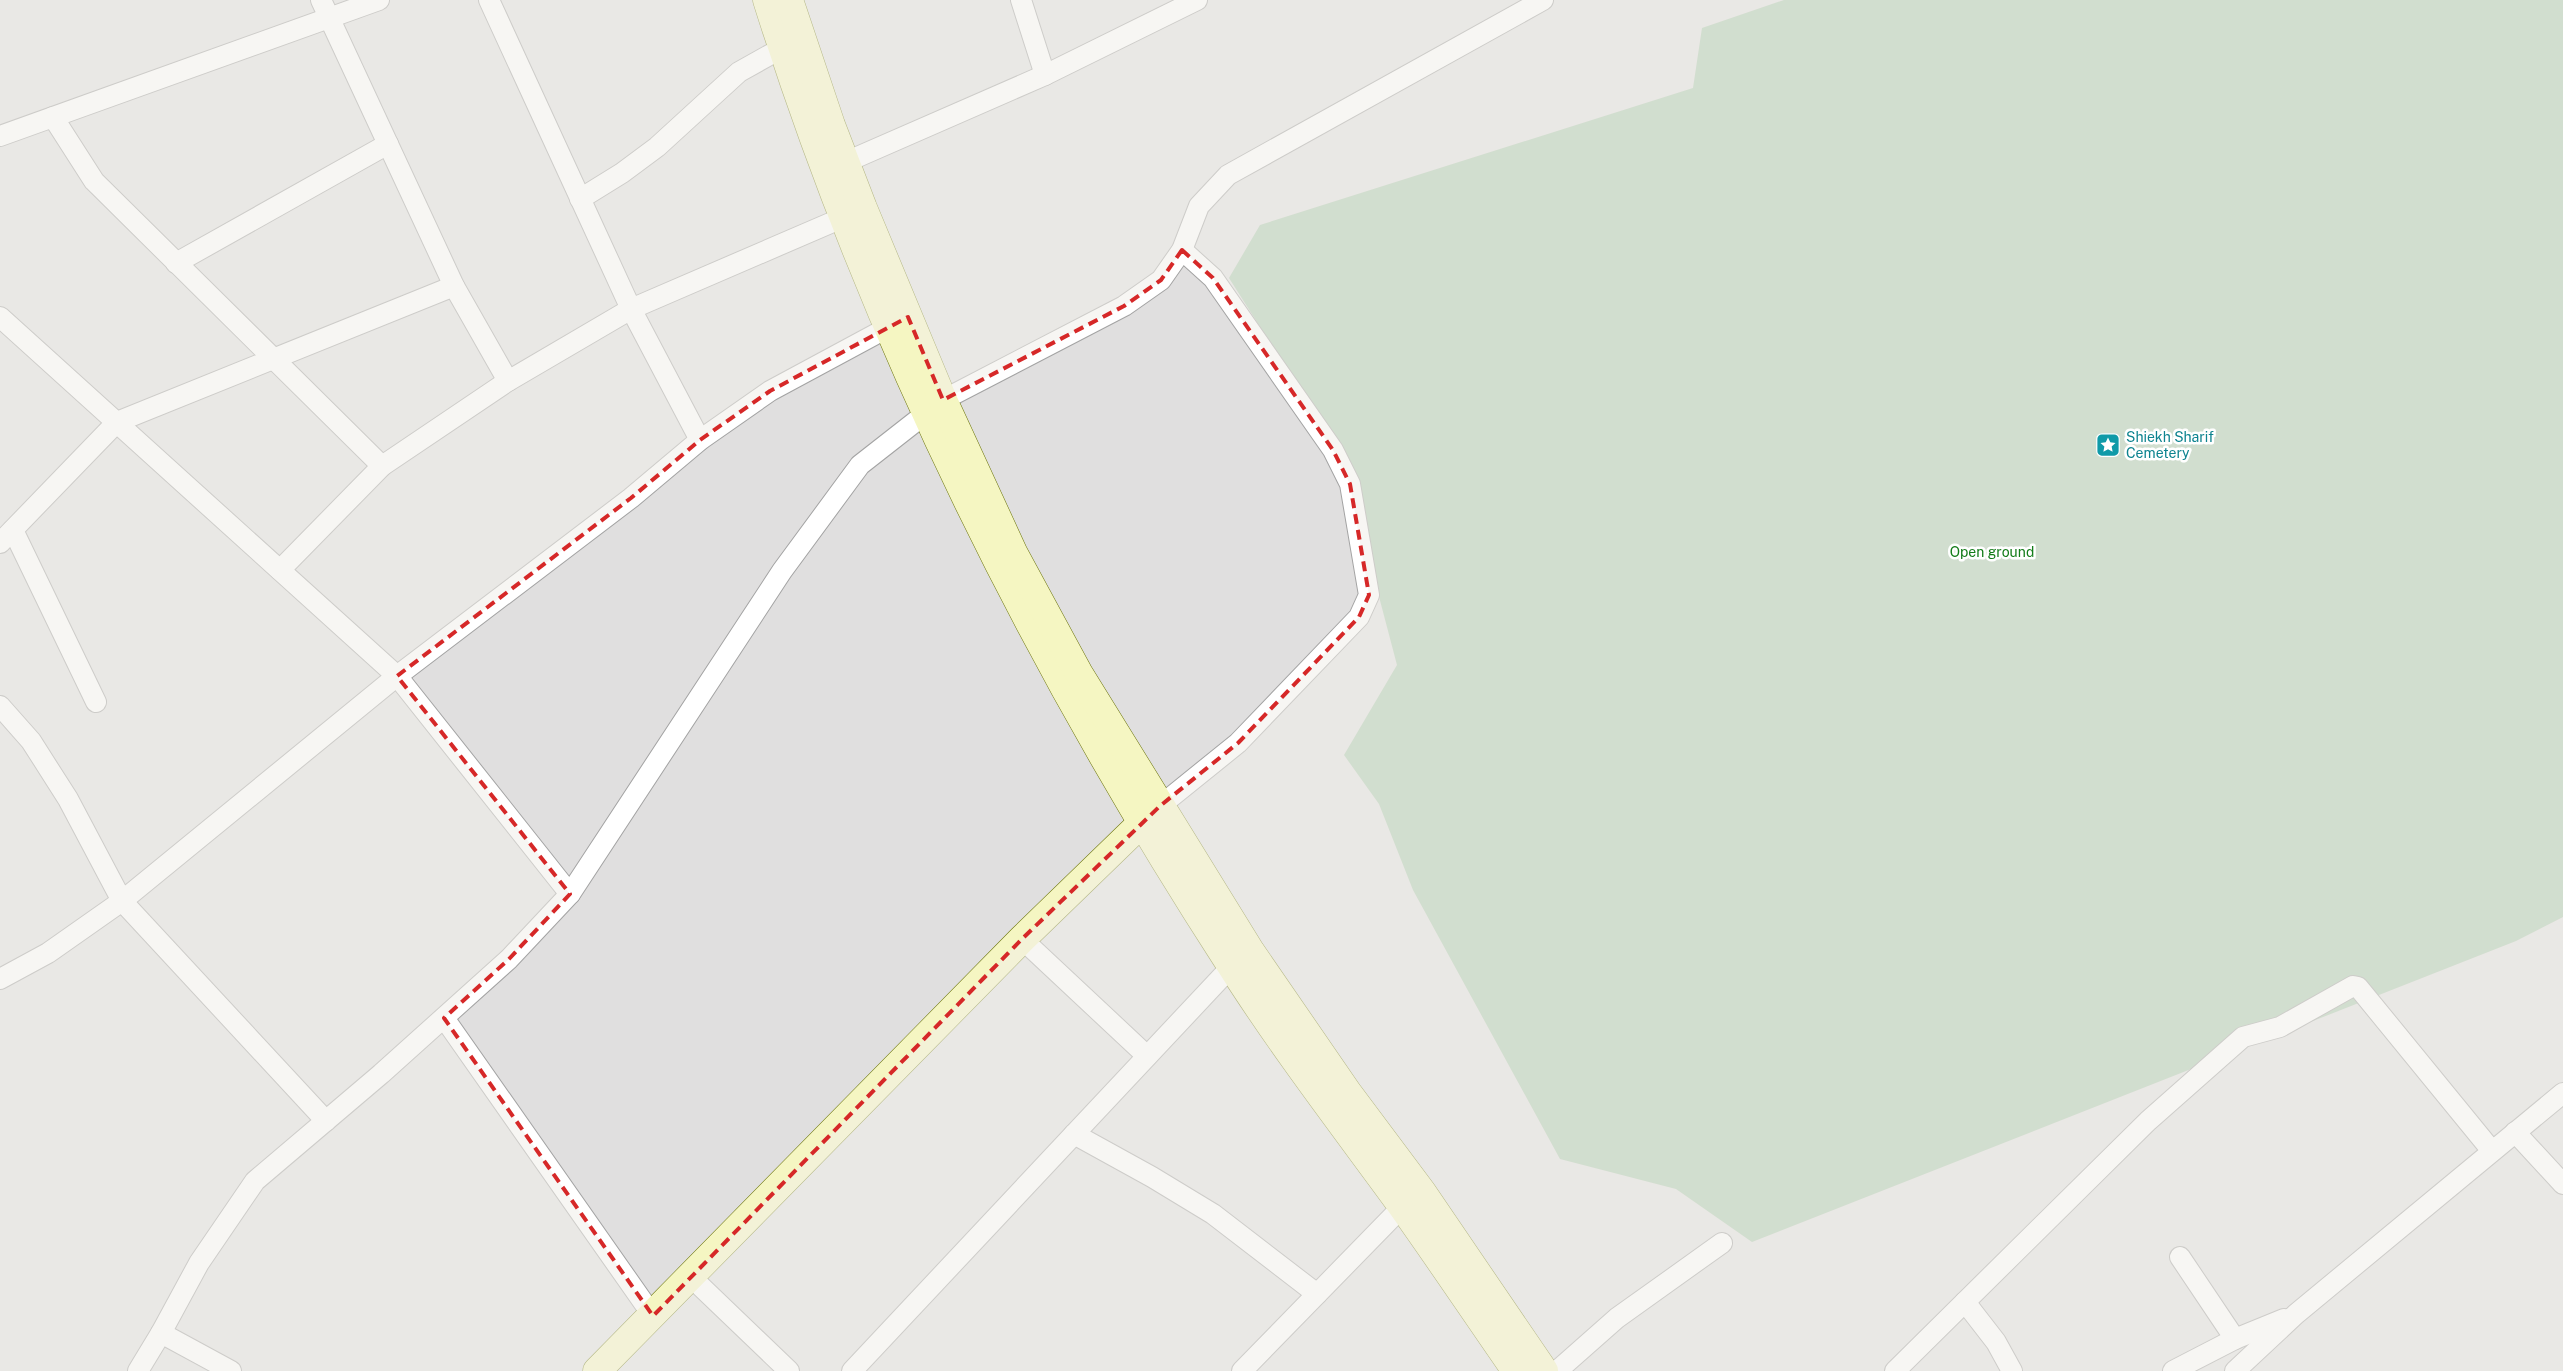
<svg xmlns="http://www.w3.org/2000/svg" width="2563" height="1371" viewBox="0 0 2563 1371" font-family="'Public Sans',sans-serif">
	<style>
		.residential { fill: #e0dfdf }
		.cemetery { fill: #acc9af }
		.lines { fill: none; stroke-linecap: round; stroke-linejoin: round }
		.street-casing { stroke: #a3a3a3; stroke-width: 22 }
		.secondary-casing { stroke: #6c750c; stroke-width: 29 }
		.street { stroke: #fff; stroke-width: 20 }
		.secondary { stroke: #f5f6c2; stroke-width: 28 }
		.marked { fill: none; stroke: #d62828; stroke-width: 4; stroke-dasharray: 10 6; stroke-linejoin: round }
		.labels { text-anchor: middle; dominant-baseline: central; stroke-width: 5; stroke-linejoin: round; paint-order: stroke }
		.culture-label { font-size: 14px; fill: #0d838f; stroke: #fff; text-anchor: start }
		.park-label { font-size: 14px; fill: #137c19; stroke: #fff }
	</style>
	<rect width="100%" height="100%" fill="#f1eee9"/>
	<rect class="residential" x="0" y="0" width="2563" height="1371"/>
	<path class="cemetery" d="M1784 0H2563V917L2516 941 1752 1242 1676 1189 1560 1159 1413 890 1379 804 1344 755 1397 665 1342 456 1229 278 1260 225 1693 88 1702 28Z"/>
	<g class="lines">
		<g class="street-casing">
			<g id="street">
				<path d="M321 0 454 286 508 381"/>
				<path d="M489 0 631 309 700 440"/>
				<path d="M1021 0 1045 75"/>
				<path d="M53 117 94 181 382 466"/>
				<path d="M0 136 379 0"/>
				<path d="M846 162 1045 75 1197 0"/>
				<path d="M580 199 622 173 657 147 739 72 782 48"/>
				<path d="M176 263 388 144"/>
				<path d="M0 317 397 676 570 894"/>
				<path d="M13 530 96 702"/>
				<path d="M0 543 117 422 454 286"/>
				<path d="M280 570 382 466 508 381 631 309 842 218"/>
				<path d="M0 706 31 741 68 799 122 901 326 1121"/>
				<path d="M1160 806 1238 743 1359 617 1369 595 1350 484 1333 450 1213 278 1182 250"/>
				<path d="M1022 939 1147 1056"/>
				<path d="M0 979 48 953 122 901 397 676 631 498 700 440 770 391 900 321"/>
				<path d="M444 1018 653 1316"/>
				<path d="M2515 1132 2563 1184"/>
				<path d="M1074 1134 1152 1177 1213 1214 1317 1294"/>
				<path d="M2180 1257 2235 1339"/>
				<path d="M690 1276 789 1371"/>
				<path d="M1965 1302 1996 1342 2012 1371"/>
				<path d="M161 1333 231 1371"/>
				<path d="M138 1371 161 1333 199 1263 255 1181 381 1074 509 959 570 894 782 571 860 465 943 400 1124 306 1161 280 1182 250 1199 206 1228 175 1543 0"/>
				<path d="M852 1371 1231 967"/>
				<path d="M1242 1371 1402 1207"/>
				<path d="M1557 1371 1617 1318 1722 1243"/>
				<path d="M1895 1371 2148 1121 2243 1037 2280 1027 2353 986 2358 987 2492 1151"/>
				<path d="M2173 1371 2235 1339 2284 1319"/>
				<path d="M2235 1371 2296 1314 2563 1093"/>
			</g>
		</g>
		<g class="secondary-casing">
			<g id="secondary">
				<path d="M767 0C875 343 1035 663 1230 964 1282 1046 1342 1124 1399 1202 1439 1258 1477 1315 1516 1371"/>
				<path d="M789 0 831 125 863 208 943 400 1014 554 1078 672 1251 952 1348 1093 1422 1192 1544 1371"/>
				<path d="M597 1371 1022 939 1155 810"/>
			</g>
		</g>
		<use href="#street" class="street"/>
		<use href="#secondary" class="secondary"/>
	</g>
	<path d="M0 0H2563V1371H0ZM1182 250 1213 278 1333 450 1350 484 1369 595 1359 617 1238 743 1160 806 1022 939 653 1316 444 1018 509 959 570 894 397 676 631 498 700 440 770 391 908 317 943 400 1124 306 1161 280Z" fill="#f1eee9" fill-opacity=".55" fill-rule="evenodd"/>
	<path class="marked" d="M1182 250 1213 278 1333 450 1350 484 1369 595 1359 617 1238 743 1160 806 1022 939 653 1316 444 1018 509 959 570 894 397 676 631 498 700 440 770 391 908 317 943 400 1124 306 1161 280Z"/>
	<defs>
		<g id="sight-square" transform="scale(1.25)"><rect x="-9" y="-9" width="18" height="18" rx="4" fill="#0f9aa8" stroke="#fff"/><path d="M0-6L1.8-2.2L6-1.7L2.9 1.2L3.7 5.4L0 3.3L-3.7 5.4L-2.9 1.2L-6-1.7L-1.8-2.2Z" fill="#fff"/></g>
	</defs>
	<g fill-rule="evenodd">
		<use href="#sight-square" x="2108" y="445"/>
	</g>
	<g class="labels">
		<g class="culture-label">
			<text x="2126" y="437">Shiekh Sharif<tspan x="2126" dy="16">Cemetery</tspan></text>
		</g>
		<g class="park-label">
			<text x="1992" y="552">Open ground</text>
		</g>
	</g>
</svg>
